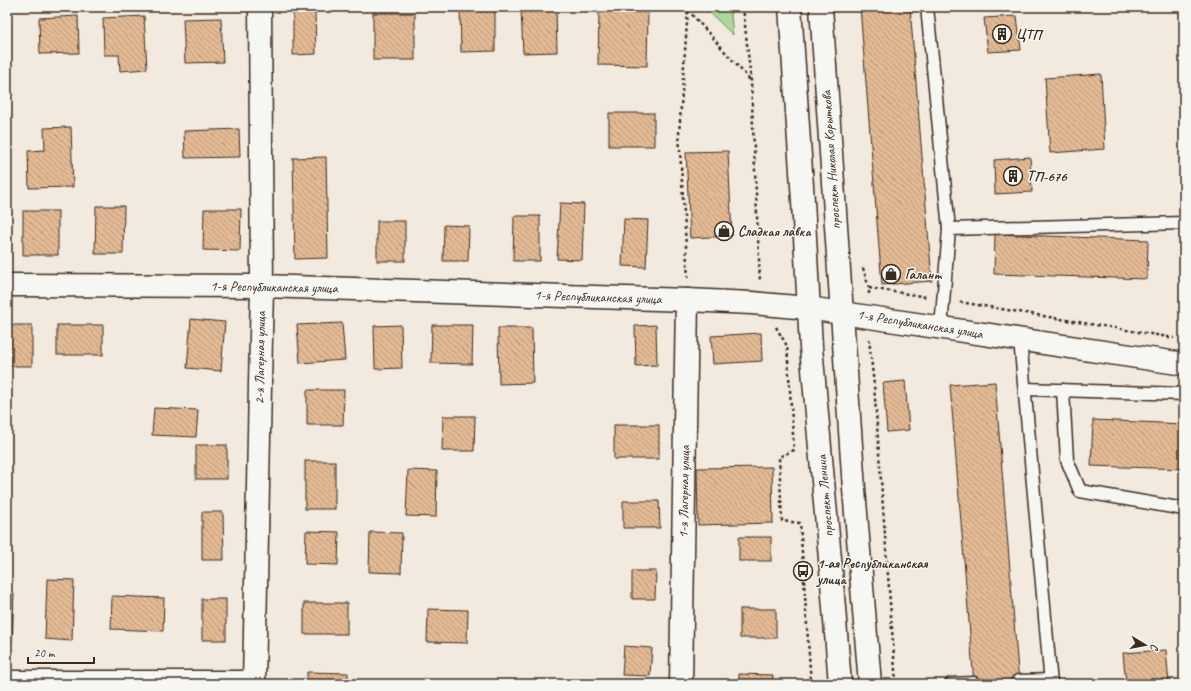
<svg xmlns="http://www.w3.org/2000/svg" width="1191" height="691" viewBox="0 0 1191 691" font-family="Caveat,sans-serif">
	<style>
		.green { fill: #a9d99a; stroke: #72825c }
		.building { fill: url(#building-back-hatch); stroke: #3b2a1e }
		.lines { fill: none; stroke-linecap: round; stroke-linejoin: round }
		.service-casing { stroke: #3b2a1e; stroke-width: 15 }
		.minor-casing { stroke: #3b2a1e; stroke-width: 25 }
		.primary-casing { stroke: #3b2a1e; stroke-width: 25 }
		.path { stroke: #3b2a1e; stroke-width: 2.5; stroke-dasharray: 3 3; stroke-linecap: butt }
		.service { stroke: #f6f6f2; stroke-width: 12 }
		.minor { stroke: #f6f6f2; stroke-width: 22 }
		.primary { stroke: #f6f6f2; stroke-width: 22 }
		.labels { text-anchor: middle; dominant-baseline: central; stroke-width: 3; stroke-linejoin: round; paint-order: stroke }
		.poi-label { font-size: 14px; font-weight: bold; fill: #3b2a1e; stroke: #f6f6f2; text-anchor: start }
		.street-label { font-size: 14px; fill: #3b2a1e; stroke: #f6f6f2 }
	</style>
	<defs>
		<pattern id="building-back-hatch" width="6" height="6" patternUnits="userSpaceOnUse"><rect width="6" height="6" fill="#e3ba94"/><path d="M-1 5l2 2M0 0l6 6M5-1l2 2" fill="none" stroke="#b99778"/></pattern>
	</defs>
	<rect width="100%" height="100%" fill="#f2eadf"/>
	<filter id="ink" filterUnits="userSpaceOnUse"><feTurbulence type="fractalNoise" baseFrequency=".025" numOctaves="2"/><feDisplacementMap in="SourceGraphic" scale="8" xChannelSelector="R" yChannelSelector="G"/><feConvolveMatrix kernelMatrix="1 2 1 2 8 2 1 2 1" color-interpolation-filters="sRGB"/></filter>
	<g filter="url(#ink)">
		<path class="green" d="M704 7H730L733 35Z"/>
		<g class="building">
			<path d="M860 7H910L932 281 882 285Z"/>
			<path d="M495 8V51L461 52 460 9Z"/>
			<path d="M556 8 557 52 523 53 521 9Z"/>
			<path d="M293 11H315L316 54 293 55Z"/>
			<path d="M599 11 648 12 647 66 598 65Z"/>
			<rect x="373" y="13" width="42" height="47"/>
			<path d="M78 16 79 53 40 54 39 18Z"/>
			<path d="M144 16 147 69 120 71 119 55H104L103 18Z"/>
			<path d="M1017 16 1021 50 988 52 984 18Z"/>
			<path d="M221 18 223 62 185 63 183 19Z"/>
			<path d="M1101 74 1105 149 1050 153 1045 78Z"/>
			<rect x="609" y="113" width="45" height="33"/>
			<path d="M71 127 73 187 29 188 28 151 45 150 44 128Z"/>
			<path d="M239 129 240 157 185 158 184 131Z"/>
			<path d="M728 151 732 236 690 238 686 152Z"/>
			<path d="M326 157 328 258 295 259 293 158Z"/>
			<path d="M1030 157 1032 192 995 194 994 160Z"/>
			<path d="M560 203 584 204 582 260 557 259Z"/>
			<path d="M96 206H124L123 254H95Z"/>
			<path d="M204 209H241L240 251 203 250Z"/>
			<rect x="23" y="211" width="35" height="44"/>
			<path d="M514 216H540V261H513Z"/>
			<path d="M624 219 648 220 646 267 622 266Z"/>
			<rect x="377" y="221" width="28" height="40"/>
			<path d="M444 225 469 226 468 261H443Z"/>
			<path d="M995 234 1148 240 1147 279 994 274Z"/>
			<path d="M191 319 225 322 221 371 187 368Z"/>
			<path d="M342 323 345 360 300 363 297 325Z"/>
			<rect x="7" y="325" width="25" height="41"/>
			<rect x="57" y="325" width="46" height="30"/>
			<path d="M401 325 402 368 375 369 374 326Z"/>
			<path d="M432 325H473L472 364 431 363Z"/>
			<path d="M656 325 657 365 636 366 635 326Z"/>
			<path d="M498 328H532L533 383 499 384Z"/>
			<path d="M761 333 762 361 713 364 711 336Z"/>
			<path d="M905 381 909 430 887 432 883 383Z"/>
			<path d="M995 382 1019 684H974L950 385Z"/>
			<path d="M307 390H344L343 425H307Z"/>
			<path d="M154 408 198 410 196 437 152 435Z"/>
			<path d="M443 416H475L474 451H442Z"/>
			<path d="M1093 420 1184 424V469L1091 466Z"/>
			<rect x="614" y="425" width="45" height="34"/>
			<rect x="196" y="445" width="31" height="34"/>
			<rect x="305" y="461" width="30" height="48"/>
			<path d="M772 467 773 523 698 525 697 468Z"/>
			<path d="M408 470 437 471 436 517 406 516Z"/>
			<path d="M623 501H659L660 528H623Z"/>
			<path d="M202 512H223L224 560H202Z"/>
			<path d="M306 531 339 532 338 565 305 564Z"/>
			<path d="M370 532 402 533 401 573 369 572Z"/>
			<rect x="739" y="537" width="32" height="24"/>
			<path d="M632 571H656L655 599H632Z"/>
			<path d="M47 579 74 580 72 641 45 639Z"/>
			<path d="M7 593H14L12 642H7Z"/>
			<path d="M112 596 164 598 163 631 111 629Z"/>
			<rect x="202" y="599" width="24" height="41"/>
			<rect x="304" y="603" width="43" height="31"/>
			<path d="M428 609 468 610 467 643 427 642Z"/>
			<rect x="740" y="609" width="36" height="29"/>
			<path d="M624 646 652 648 650 676 622 675Z"/>
			<path d="M1166 650 1169 684H1126L1123 653Z"/>
			<path d="M307 672 348 673V684H307Z"/>
			<path d="M739 674 773 675 772 684H739Z"/>
		</g>
		<g class="lines">
			<g class="service-casing">
				<g id="service">
					<path d="M927 7 949 229"/>
					<path d="M941 328 949 229 1184 223"/>
					<path d="M1020 339 1051 684"/>
					<path d="M1025 389 1184 394"/>
					<path d="M1063 390 1067 460 1080 491 1184 509"/>
					<path d="M1018 681 1051 680"/>
					<path d="M951 684 974 683"/>
				</g>
			</g>
			<g class="minor-casing">
				<g id="minor">
					<path d="M7 285 262 286 687 300 752 303 808 308 869 317 1184 364"/>
					<path d="M7 682H254"/>
					<path d="M254 684 262 286 260 7"/>
					<path d="M681 684 687 300"/>
				</g>
			</g>
			<g class="primary-casing">
				<g id="primary">
					<path d="M790 7 803 201 811 347 831 570 840 684"/>
					<path d="M821 7 854 489 870 684"/>
				</g>
			</g>
			<g class="path">
				<path d="M685 7 688 9 679 134 688 278"/>
				<path d="M743 7 751 81 760 282"/>
				<path d="M688 10 751 81"/>
				<path d="M863 268 869 288V294"/>
				<path d="M869 288 927 297"/>
				<path d="M960 302 1174 338"/>
				<path d="M776 327 787 346 794 450 779 457 782 521 800 523 811 684"/>
				<path d="M869 339 874 385 896 684"/>
			</g>
			<use href="#service" class="service"/>
			<use href="#minor" class="minor"/>
			<use href="#primary" class="primary"/>
		</g>
	</g>
	<defs>
		<g id="building-ring" transform="scale(1)"><circle r="9.5" fill="#f6f6f2" stroke="#3b2a1e" stroke-width="1.5"/><path d="M-4-6H4V6H1V3H-1V6H-4ZM-2.5-4.3h1.7v1.8h-1.7ZM.8-4.3h1.7v1.8H.8ZM-2.5-1h1.7V.8h-1.7ZM.8-1h1.7V.8H.8Z" fill="#3b2a1e"/></g>
		<g id="shop-ring" transform="scale(1)"><circle r="9.5" fill="#f6f6f2" stroke="#3b2a1e" stroke-width="1.5"/><path d="M-5-2.5h2.3a2.7 3.5 0 0 1 5.4 0H5L5.5 6h-11ZM-1.5-2.5h3a1.5 2.3 0 0 0-3 0Z" fill="#3b2a1e"/></g>
		<g id="bus-ring" transform="scale(1)"><circle r="9.5" fill="#f6f6f2" stroke="#3b2a1e" stroke-width="1.5"/><path d="M-5-6H5V4H4V6H2V4H-2V6H-4V4H-5ZM-3.5-4V0h7V-4ZM-3.5 1.2v1.5H-2V1.2ZM2 1.2v1.5H3.5V1.2Z" fill="#3b2a1e"/></g>
	</defs>
	<g fill-rule="evenodd">
		<use href="#building-ring" x="1002" y="34"/>
		<use href="#building-ring" x="1013" y="176"/>
		<use href="#shop-ring" x="724" y="231"/>
		<use href="#shop-ring" x="891" y="274"/>
		<use href="#bus-ring" x="803" y="571"/>
	</g>
	<g class="labels">
		<g class="poi-label">
			<text x="1016" y="34">ЦТП</text>
			<text x="1027" y="176">ТП-676</text>
			<text x="738" y="231">Сладкая лавка</text>
			<text x="905" y="274">Галант</text>
			<text x="817" y="563">1-ая Республиканская<tspan x="817" dy="16">улица</tspan></text>
		</g>
		<g class="street-label">
			<text transform="translate(831 160) rotate(-94)">проспект Николая Корыткова</text>
			<text transform="translate(274 287) rotate(1)">1-я Республиканская улица</text>
			<text transform="translate(598 297) rotate(2)">1-я Республиканская улица</text>
			<text transform="translate(920 324) rotate(9)">1-я Республиканская улица</text>
			<text transform="translate(260 358) rotate(-89)">2-я Лагерная улица</text>
			<text transform="translate(684 492) rotate(-89)">1-я Лагерная улица</text>
			<text transform="translate(825 496) rotate(-95)">проспект Ленина</text>
		</g>
	</g>
	<rect width="1191" height="691" fill="none" stroke="#f6f6f2" stroke-width="24"/>
	<rect x="12" y="12" width="1167" height="667" fill="none" stroke="#3b2a1e" stroke-width="1.5" filter="url(#ink)"/>
	<g transform="translate(1145 645) rotate(100)" stroke="#f6f6f2" stroke-width="3" paint-order="stroke">
	<path d="M0-3L7 15L0 10L-7 15Z" fill="#3b2a1e"/>
	<text y="-6" font-size="11" font-weight="bold" text-anchor="middle" fill="#3b2a1e">С</text>
	</g>
	<path d="M28 657v6h66v-6" fill="none" stroke="#3b2a1e" stroke-width="2"/>
	<text x="34" y="657" font-size="12" fill="#3b2a1e" stroke="#f6f6f2" stroke-width="3" paint-order="stroke">20 m</text>
</svg>
